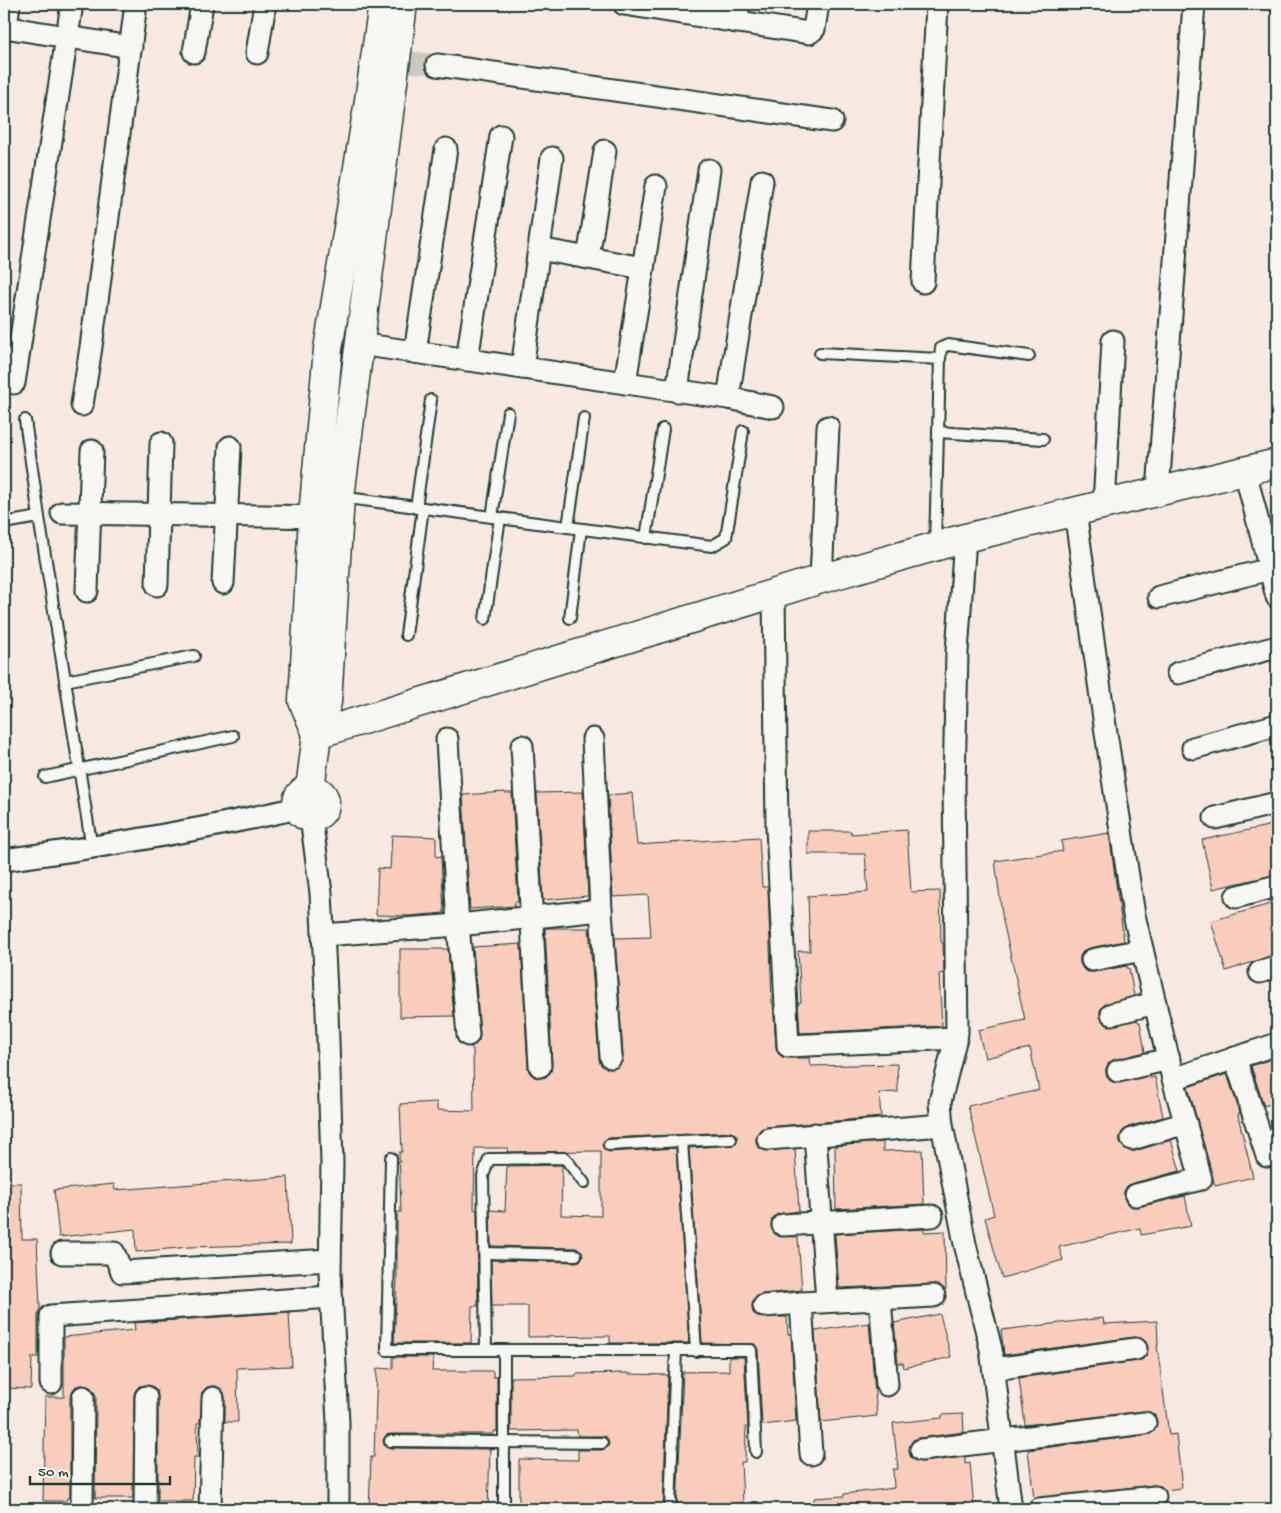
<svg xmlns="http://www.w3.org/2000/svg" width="1281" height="1513" viewBox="0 0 1281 1513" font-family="'Gochi Hand',sans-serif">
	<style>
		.building { fill: #f9ccbc; stroke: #1f3d34 }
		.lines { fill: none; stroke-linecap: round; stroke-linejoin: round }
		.street-tunnel { stroke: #ccc7bf; stroke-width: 21; stroke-dasharray: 21 11; stroke-linecap: butt }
		.lane-casing { stroke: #1f3d34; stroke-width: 14 }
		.street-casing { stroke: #1f3d34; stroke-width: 25 }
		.secondary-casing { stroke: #1f3d34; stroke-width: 31 }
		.lane { stroke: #f6f6f2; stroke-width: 10 }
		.street { stroke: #f6f6f2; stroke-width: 21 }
		.secondary { stroke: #f6f6f2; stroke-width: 28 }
	</style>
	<rect width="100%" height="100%" fill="#f7e9e2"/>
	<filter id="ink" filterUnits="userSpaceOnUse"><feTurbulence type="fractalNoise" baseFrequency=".02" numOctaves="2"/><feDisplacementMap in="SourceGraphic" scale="10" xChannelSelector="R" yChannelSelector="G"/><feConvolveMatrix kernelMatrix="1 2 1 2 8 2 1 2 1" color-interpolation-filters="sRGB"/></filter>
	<g filter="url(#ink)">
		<g class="building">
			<path d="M505 792V793H512L518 902H515V906L470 909 463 795Z"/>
			<path d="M583 792 588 896 543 900 537 793Z"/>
			<path d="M632 793 637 845 759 837 762 887H768L772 1003H773L776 1047 778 1053 782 1057 788 1058H809L810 1066 897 1064 898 1092 879 1093 881 1117 767 1127 761 1129 757 1134 756 1140 757 1146 763 1150 795 1149 799 1211 777 1214 772 1219 771 1225 773 1232 778 1236 798 1237 802 1290 763 1294 757 1296 753 1301 752 1307 753 1313 759 1317H787L788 1334H791L796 1421 762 1425 758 1350 755 1344 702 1343 689 1148 734 1145 738 1138 736 1135 731 1132 609 1138 605 1140 602 1145 604 1149 609 1152 676 1148 689 1343H610V1336L528 1337V1306H492L491 1260 576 1262 580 1261 583 1256 582 1251 576 1248 491 1246 490 1210 505 1211 507 1166 562 1165 561 1215 601 1216V1151L507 1152 508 1148H475L474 1209 477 1210 478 1306H472L471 1343H394L397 1280V1212H401L399 1152H402L400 1104 437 1102V1110L474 1111 473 1050 471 1047 479 1041 480 1034 473 947 521 944 528 1067 529 1072 534 1077 541 1078 546 1077 551 1072 552 1065 545 928H589L599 1058 600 1064 605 1068 611 1069 618 1067 622 1062 623 1056 615 938 651 937 648 895 613 897 608 795Z"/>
			<path d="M1277 824V874L1213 889 1202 840Z"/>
			<path d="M907 830 911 892 940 891 941 942 943 943 944 973 939 974 942 1026 800 1033 798 1003 801 1002 798 951H810L808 896 868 892 865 854H808V831H851V834Z"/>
			<path d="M1109 833 1124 941 1090 948 1084 950 1080 956V963L1083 969 1088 972H1094L1127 966V968H1129L1134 996 1104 1005 1100 1010V1017L1103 1022 1109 1026 1137 1020 1138 1022H1140L1145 1052 1110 1062 1106 1068V1074L1109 1080 1115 1083 1150 1076V1078L1155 1077 1163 1117 1128 1127 1123 1131 1120 1136V1142L1124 1148 1129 1151H1135L1171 1140 1180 1171 1133 1183 1127 1186 1124 1191V1198L1127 1204 1132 1207H1138L1185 1196 1191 1226 1141 1235 1140 1228 1059 1247 1063 1260 1002 1278 985 1218 994 1215 968 1106 1039 1090 1030 1048 985 1058 978 1030 1025 1020 1003 921 995 861 1063 851 1061 841Z"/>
			<path d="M392 835 436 837V857L441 856 444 913 409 916 376 915 378 868 390 869Z"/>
			<path d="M1277 902V954L1226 971 1211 921Z"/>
			<path d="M400 949H448L454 1016 400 1017Z"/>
			<path d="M1277 1057V1102L1264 1106 1251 1066Z"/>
			<path d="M1227 1074 1240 1113 1238 1114 1239 1120 1253 1177 1215 1186 1188 1087Z"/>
			<path d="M883 1142V1151L922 1150 924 1204 836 1209 835 1146Z"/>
			<path d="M288 1177 291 1244 189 1247 136 1252 135 1229 59 1237 54 1190 114 1184 115 1190Z"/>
			<path d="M4 1183H21L22 1239H37L40 1308 38 1316V1357H32L31 1389 4 1388Z"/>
			<path d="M924 1229V1232L945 1231 946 1290 939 1285 933 1284 839 1288 835 1235 836 1234Z"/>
			<path d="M289 1312 292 1366 237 1368 238 1422H225V1398L224 1392 220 1388 213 1386 207 1387 202 1392 200 1423H197L198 1457H194L193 1501H158V1397L157 1390 152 1386 147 1385 139 1386 135 1391 134 1397 133 1498H95L96 1397 94 1391 90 1387 83 1385 76 1386 73 1390 70 1397V1498H67L66 1501H43L45 1397H64V1337L135 1330 134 1323Z"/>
			<path d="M940 1314 951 1357 904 1368 903 1363H898L894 1323Z"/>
			<path d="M1103 1318 1104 1324 1157 1321 1158 1345H1157L1169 1435 1176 1434 1182 1488 1165 1490 1161 1486 1154 1485 1034 1498 1028 1450 1146 1435 1152 1433 1156 1428 1157 1421 1155 1415 1150 1412 1144 1411 1025 1425 1019 1378 1138 1361 1143 1359 1147 1354 1148 1347 1146 1342 1141 1338 1134 1337 1004 1355 1001 1330Z"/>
			<path d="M869 1323 877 1416 821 1422 815 1331Z"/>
			<path d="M393 1357H433L432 1371H493V1377H497V1431H494V1434H390L386 1435 383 1440 384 1445 390 1448 490 1449 488 1509H369L371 1457H374L377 1368 393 1369Z"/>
			<path d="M729 1357H744L748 1427H746L745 1462H741L743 1503 709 1505V1509H677L683 1372 729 1371Z"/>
			<path d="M628 1373V1374L668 1375 663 1509H519V1459L578 1460V1450H602L608 1447 609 1443 606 1437 603 1436H578L577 1430 511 1431V1377L576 1376V1374Z"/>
			<path d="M963 1414 964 1432 919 1438 913 1440 910 1445 909 1451 911 1458 916 1461 922 1462 965 1457V1464L970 1463 974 1509H814V1498L844 1496V1494L894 1488 893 1469H898L893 1423 942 1418V1415Z"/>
		</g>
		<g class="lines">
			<path class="street-tunnel" d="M411 62 437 65"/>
			<g class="lane-casing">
				<g id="lane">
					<path d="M820 353 940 359 935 545"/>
					<path d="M940 359 941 348 948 345 1029 356"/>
					<path d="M25 420 39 517 92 849"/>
					<path d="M938 432 1043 439"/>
					<path d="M340 497 712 546 726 538 743 431"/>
					<path d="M416 508 431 400"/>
					<path d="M492 517 508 413"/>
					<path d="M4 523 39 517"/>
					<path d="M568 527 584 418"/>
					<path d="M646 538 663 429"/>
					<path d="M570 618 581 529"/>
					<path d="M485 619 500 518"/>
					<path d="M406 635 423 508"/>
					<path d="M65 681 194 656"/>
					<path d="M45 777 233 736"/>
					<path d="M609 1145 682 1141"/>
					<path d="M391 1158 387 1350H751L756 1452"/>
					<path d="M485 1253 576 1255"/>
					<path d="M486 1350 483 1176 489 1159 565 1158 584 1183"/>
					<path d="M504 1350V1509"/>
					<path d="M696 1351 682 1141 731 1139"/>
					<path d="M390 1441 602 1443"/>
					<path d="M670 1509 676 1350"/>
					<path d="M753 1509 755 1508"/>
				</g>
			</g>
			<g class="street-casing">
				<g id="street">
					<path d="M624 4 809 33 814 29 818 4"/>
					<path d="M736 22 739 4"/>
					<path d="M4 27 131 47"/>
					<path d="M6 27 9 4"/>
					<path d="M194 52 202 4"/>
					<path d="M257 53 265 4"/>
					<path d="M437 65 832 121"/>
					<path d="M539 249 643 268"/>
					<path d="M588 258 605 151"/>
					<path d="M923 282 937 4"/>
					<path d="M359 344 728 398 773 407"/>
					<path d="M415 352 446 149"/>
					<path d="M467 360 501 136"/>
					<path d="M522 368 552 158"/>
					<path d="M14 383 72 4"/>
					<path d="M625 383 656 186"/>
					<path d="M677 391 709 170"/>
					<path d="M728 398 762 181"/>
					<path d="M82 405 91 347 136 4"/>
					<path d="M1245 471 1277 597"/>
					<path d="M1158 491 1194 4"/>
					<path d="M1104 505 1113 341"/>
					<path d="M1075 511 1106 733 1134 915 1173 1079 1277 1044"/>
					<path d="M62 513 327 517"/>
					<path d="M965 538 957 652 954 784 957 1033 940 1102 942 1125 965 1244 991 1349 1011 1509"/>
					<path d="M821 579 828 427"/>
					<path d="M223 583 230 447"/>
					<path d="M157 585 161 443"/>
					<path d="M87 591 92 451"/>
					<path d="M774 595 777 827 788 1046 956 1038"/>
					<path d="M1159 597 1270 569"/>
					<path d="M1178 673 1277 647"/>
					<path d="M447 739 458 925 468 1035"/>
					<path d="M593 739 601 910 611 1057"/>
					<path d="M522 746 540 1066"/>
					<path d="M1193 748 1277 725"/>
					<path d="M311 817 321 893 327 1011 332 1163 330 1272 338 1422V1509"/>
					<path d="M1215 818 1277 803"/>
					<path d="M4 860C103 847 200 830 298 808"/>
					<path d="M1236 897 1277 886"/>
					<path d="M323 935 458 925 601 910"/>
					<path d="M1092 960 1142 950"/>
					<path d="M1260 972 1277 966"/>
					<path d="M1112 1014 1155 1003"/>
					<path d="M1235 1058 1267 1156"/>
					<path d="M1118 1071 1169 1059"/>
					<path d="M815 1134 827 1301"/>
					<path d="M768 1139 942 1125"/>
					<path d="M1132 1139 1186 1123"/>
					<path d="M1136 1195 1201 1179 1173 1079"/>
					<path d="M783 1225 932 1216"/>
					<path d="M62 1253H114L122 1272 330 1260"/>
					<path d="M880 1299 887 1385"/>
					<path d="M764 1306 801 1303"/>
					<path d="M994 1369 1136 1349"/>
					<path d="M51 1383V1316L331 1297"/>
					<path d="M921 1450 1145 1423"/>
					<path d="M811 1454 801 1303 934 1296"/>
					<path d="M82 1509 83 1397"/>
					<path d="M145 1509 146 1397"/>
					<path d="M210 1509 213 1398"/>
					<path d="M1039 1509 1155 1497"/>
				</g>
			</g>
			<g class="secondary-casing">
				<g id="secondary">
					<path d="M317 734 821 579 965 538 1277 463"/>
					<path d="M317 734 303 701 313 516 328 349 368 107 383 4"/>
					<path d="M310 789 317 734 327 702 340 497 403 4"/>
					<circle cx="311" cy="803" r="14"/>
				</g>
			</g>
			<use href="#lane" class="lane"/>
			<use href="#street" class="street"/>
			<use href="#secondary" class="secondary"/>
		</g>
	</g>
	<rect width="1281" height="1513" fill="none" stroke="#f6f6f2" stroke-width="20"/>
	<rect x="10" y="10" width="1261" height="1493" fill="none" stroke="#1f3d34" stroke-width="2" filter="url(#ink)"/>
	<path d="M30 1476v8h140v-8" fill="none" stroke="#1f3d34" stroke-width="2.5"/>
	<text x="38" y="1476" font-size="15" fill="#1f3d34" stroke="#f6f6f2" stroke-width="4" paint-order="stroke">50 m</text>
</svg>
